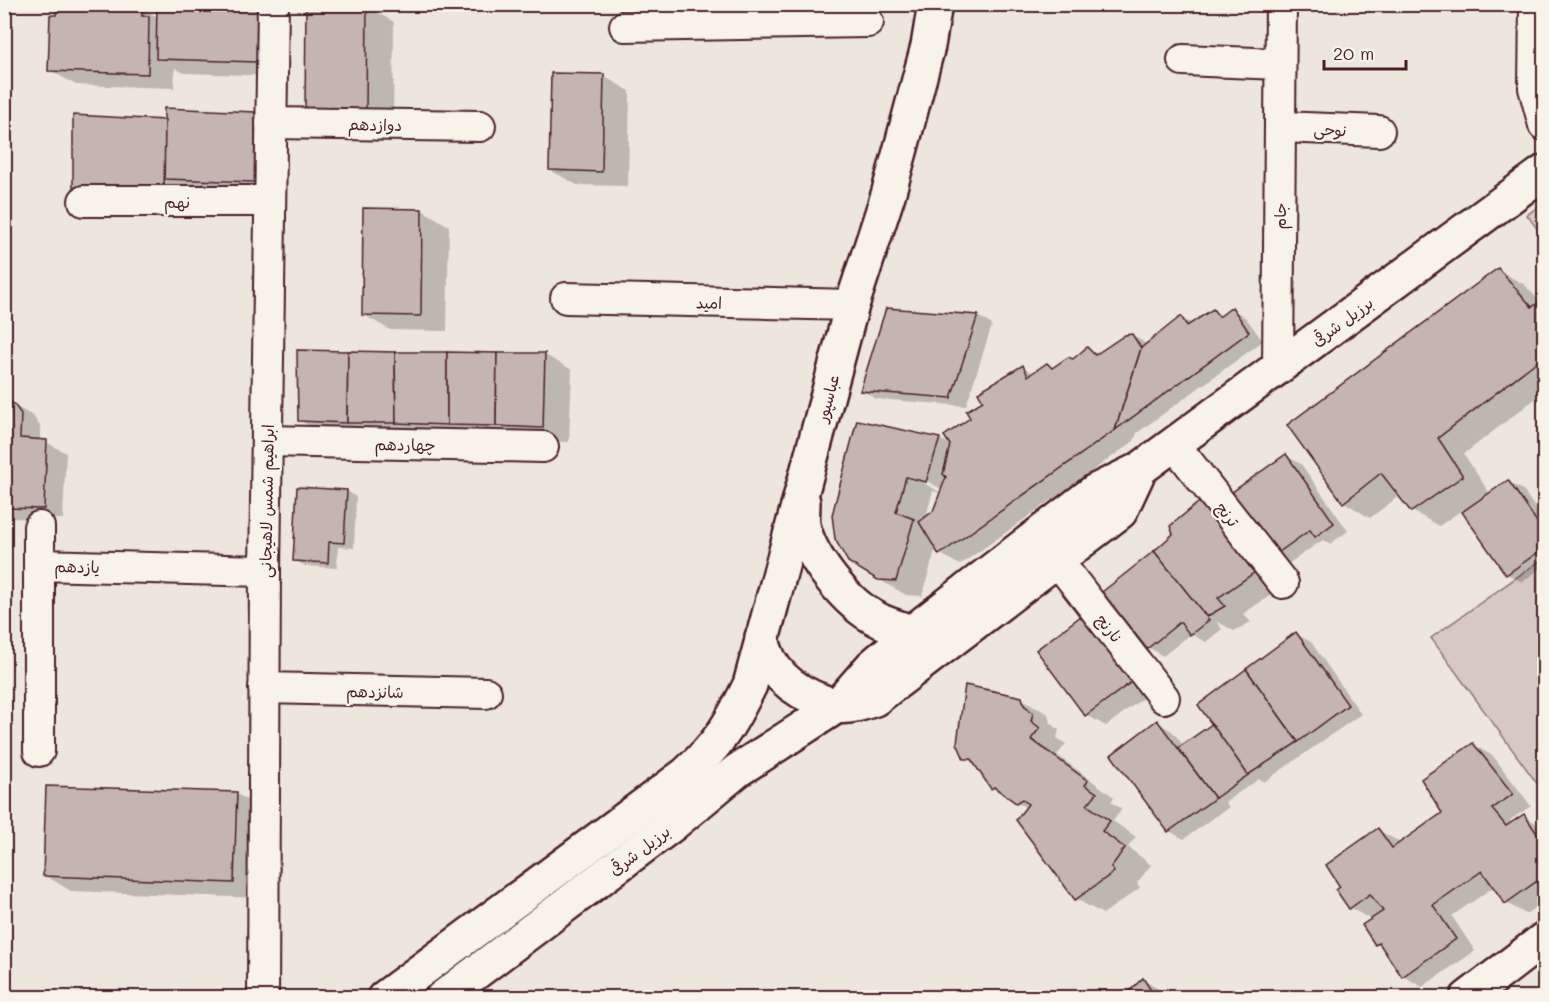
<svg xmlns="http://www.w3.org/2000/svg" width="1549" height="1002" viewBox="0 0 1549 1002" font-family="Mali,'Playpen Sans Arabic',sans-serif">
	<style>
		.green { fill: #d5c9c2; stroke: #907476; stroke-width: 1.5 }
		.shadow { fill: #0003; fill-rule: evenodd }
		.building { fill: #c4b5b0; stroke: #4a1f2b; stroke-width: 1.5 }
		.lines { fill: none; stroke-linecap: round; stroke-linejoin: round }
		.minor-casing { stroke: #4a1f2b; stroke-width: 34 }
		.major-casing { stroke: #4a1f2b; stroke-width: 38 }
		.minor { stroke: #f7f3e8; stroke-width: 30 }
		.major { stroke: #f7f3e8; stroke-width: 33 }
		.labels { text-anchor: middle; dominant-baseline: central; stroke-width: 4.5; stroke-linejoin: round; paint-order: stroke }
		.street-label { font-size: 16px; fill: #4a1f2b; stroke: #f7f3e8 }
	</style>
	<rect width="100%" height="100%" fill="#ece6dd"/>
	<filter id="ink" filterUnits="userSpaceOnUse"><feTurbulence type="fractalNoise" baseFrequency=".0167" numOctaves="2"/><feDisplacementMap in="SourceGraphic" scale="12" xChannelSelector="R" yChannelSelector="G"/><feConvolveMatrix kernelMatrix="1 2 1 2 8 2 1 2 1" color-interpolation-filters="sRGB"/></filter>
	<g filter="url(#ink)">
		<g class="green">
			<path d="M1544 202V238L1527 215Z"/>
			<path d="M1544 558V793L1431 638Z"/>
		</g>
		<g class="shadow">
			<path d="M263 4 283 76 184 73 175 68 174 88 76 85 50 70 142 8 159 18Z"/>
			<path d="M654 4H727V20L680 19Z"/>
			<path d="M367 7 394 22 393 125 333 124Z"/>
			<path d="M603 76 630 91 628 186 577 185 550 170Z"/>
			<path d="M255 114 281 129V197L191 209 75 117 166 121Z"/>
			<path d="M422 210 449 226 447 331 390 330 364 315Z"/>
			<path d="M1498 270 1525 285 1541 303 1544 301V392L1464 454 1490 494 1508 482 1523 490 1544 521V566L1522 582 1507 574 1462 510 1439 526 1412 511 1400 495 1370 518 1344 502Z"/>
			<path d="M1232 309 1246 318 1263 341 1137 433 1134 441 960 565 941 554 936 547 922 596 906 595 878 579 858 422 940 439 954 447 972 418 986 401 1023 367 1035 374 1047 365 1054 369 1073 361 1088 349 1098 355 1132 335 1148 345 1181 318 1192 324 1213 311 1223 316ZM920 477 943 490V494L919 480ZM933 491 942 494 935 512 925 520Z"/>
			<path d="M887 310 978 316 992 325 966 406 876 399 862 390Z"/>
			<path d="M299 352 545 355 572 370 569 442 326 435 299 420Z"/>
			<path d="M4 400 33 416 40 426V441L46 442 66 453 63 519 4 518Z"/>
			<path d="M1286 456 1301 464 1348 531 1330 544 1323 540 1288 564 1273 556Z"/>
			<path d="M347 491 356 497 354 548 338 547 337 568 305 566 295 560Z"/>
			<path d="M1171 527 1284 586 1243 614 1251 622 1234 631 1216 621 1222 629 1206 642 1191 634 1163 656 1148 647 1175 535Z"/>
			<path d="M1085 615 1152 691 1106 726 1086 715Z"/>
			<path d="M1296 634 1311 642 1361 714 1264 782 1259 779 1225 802 1229 807 1184 839 1169 831 1157 722 1172 731 1184 746 1214 725Z"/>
			<path d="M1021 698 1048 714 1050 722 1059 730 1057 738 1066 744 1057 755 1114 797 1111 802 1122 809 1113 821 1136 837 1128 847 1151 865 1137 883 1140 888 1103 914 1076 899 1027 808 992 788 976 764 965 758Z"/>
			<path d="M1473 745 1493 756 1531 806 1510 820 1513 824 1524 816 1544 828V901L1526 914 1506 903 1495 886 1452 916 1475 951 1422 987 1403 976 1385 949 1377 944 1372 920 1350 908 1378 830 1398 841 1400 844 1444 814Z"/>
			<path d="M237 794 263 809 260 898 71 891 44 875Z"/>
			<path d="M4 856 10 859 12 959H4Z"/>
			<path d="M1143 980 1162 991 1167 998H1124Z"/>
		</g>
		<g class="building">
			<path d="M57 4 142 7V16H149L148 74 48 71 50 15H56Z"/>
			<path d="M157 4H259L257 62 156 59Z"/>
			<path d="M306 4 367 5 366 110H305Z"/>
			<path d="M551 73 604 74 602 172 549 170Z"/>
			<path d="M164 108 255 112V182L164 179Z"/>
			<path d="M73 115 165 120 164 194 73 191Z"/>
			<path d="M363 208 422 209 421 316 362 315Z"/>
			<path d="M1498 268 1532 307 1544 299V356L1438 438 1463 476 1411 512 1381 473 1343 503 1287 425Z"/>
			<path d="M1232 307 1249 332 1115 430 1141 348 1181 316 1187 326 1213 309 1219 317Z"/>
			<path d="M886 308 978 315 951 398 860 391Z"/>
			<path d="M1132 334 1141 348 1115 430 939 555 919 522 933 511 946 477 943 474 950 445 944 436 970 418 966 411 983 401 978 392 1023 365 1028 376 1047 363 1052 368 1068 357 1073 359 1087 347 1095 355 1125 335Z"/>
			<path d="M297 350 348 351 347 423 298 421Z"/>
			<path d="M348 351 395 352 396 423H347Z"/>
			<path d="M395 352H447V425L396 423Z"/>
			<path d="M447 352 497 353 496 426 447 425Z"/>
			<path d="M497 353H545L543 428 496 426Z"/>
			<path d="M4 398 14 404 21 414 20 438 47 440 44 509 4 508Z"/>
			<path d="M857 420 940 438 926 482 906 477 896 512 914 519 896 581 878 580 848 562 835 539 832 515Z"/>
			<path d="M1286 454 1334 523 1315 537 1310 530 1272 557 1228 495Z"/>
			<path d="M1508 480 1544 532V548L1506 575 1462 512Z"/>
			<path d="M297 487 347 490 344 543 329 542 328 563 293 561Z"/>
			<path d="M1204 498 1258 570 1218 598 1225 606 1206 617 1154 551 1173 534 1170 526Z"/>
			<path d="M1154 551 1209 620 1190 635 1180 622 1147 649 1102 592Z"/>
			<path d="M1085 613 1134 680 1085 716 1036 650Z"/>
			<path d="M1296 632 1348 705 1298 742 1246 669Z"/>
			<path d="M1246 669 1298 742 1248 775 1198 705Z"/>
			<path d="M965 685 1022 697 1024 705 1033 713 1031 721 1040 728 1031 739 1088 781 1085 785 1097 793 1087 805 1110 821 1102 831 1125 848 1111 867 1114 872 1075 900 1016 820 1028 804 1022 799 1016 803 994 787 991 789 971 759H964L957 743Z"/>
			<path d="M1157 720 1215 798 1168 832 1111 755Z"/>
			<path d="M1212 724 1248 775 1215 798 1178 748Z"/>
			<path d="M1473 743 1513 794 1492 809 1506 826 1524 814 1544 844V876L1505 904 1482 871 1433 905 1456 939 1402 977 1379 943 1375 945 1362 925 1383 911 1370 894 1349 909 1336 890 1340 887 1326 865 1378 828 1392 848 1442 813 1421 779Z"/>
			<path d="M46 786 237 792 234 883 43 876Z"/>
			<path d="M1143 978 1156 998H1122Z"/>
		</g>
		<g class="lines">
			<g class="minor-casing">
				<g id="minor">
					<path d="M1535 4 1534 88 1544 125"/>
					<path d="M625 26 868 22"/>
					<path d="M1183 60 1280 64"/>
					<path d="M271 123 480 126"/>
					<path d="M1280 127 1379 131"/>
					<path d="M84 201H270"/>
					<path d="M566 298 852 305"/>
					<path d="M1278 368 1281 4"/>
					<path d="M267 441 543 447"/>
					<path d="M1174 444 1283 583"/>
					<path d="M1056 559 1164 698"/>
					<path d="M39 565V527"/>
					<path d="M264 688 486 693"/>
					<path d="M39 751V565L265 571"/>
					<path d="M263 998 265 571 273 4"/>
				</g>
			</g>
			<g class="major-casing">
				<g id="major">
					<path d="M803 502C803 509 802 518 803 525 810 558 847 604 877 619 887 625 901 628 912 632"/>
					<path d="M762 637C767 671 793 691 824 702 828 703 833 706 837 706 850 708 863 703 875 699L1120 512 1140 469"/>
					<path d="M384 998 686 774C719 744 730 725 750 685L852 305 888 195 901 148 928 46 935 4"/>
					<path d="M442 998 673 824 738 770 837 706 872 666 912 632 1095 491 1140 469 1544 172"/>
					<path d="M1467 998 1544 939"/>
				</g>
			</g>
			<use href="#minor" class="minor"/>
			<use href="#major" class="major"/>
		</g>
	</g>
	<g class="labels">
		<g class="street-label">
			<text transform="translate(375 124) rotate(1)">دوازدهم</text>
			<text transform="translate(1330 129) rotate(3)">نوحی</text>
			<text x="177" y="201">نهم</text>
			<text transform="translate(1279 216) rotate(-90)">جام</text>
			<text transform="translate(709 302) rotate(1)">امید</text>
			<text transform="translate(1342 321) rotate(-36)">برزیل شرقی</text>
			<text transform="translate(827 398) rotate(-75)">عباسپور</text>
			<text transform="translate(405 444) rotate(1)">چهاردهم</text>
			<text transform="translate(266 501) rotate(-89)">ابراهیم شمس لاهیجانی</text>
			<text transform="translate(1228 514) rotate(52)">ترنج</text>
			<text transform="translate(77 566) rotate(1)">یازدهم</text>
			<text transform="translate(1110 628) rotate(52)">نارنج</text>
			<text transform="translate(375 691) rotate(1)">شانزدهم</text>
			<text transform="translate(639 850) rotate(-37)">برزیل شرقی</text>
		</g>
	</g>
	<rect width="1549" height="1002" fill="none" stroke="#f7f3e8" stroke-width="24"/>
	<rect x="12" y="12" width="1525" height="978" fill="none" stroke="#4a1f2b" stroke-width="2" filter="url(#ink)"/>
	<path d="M1324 60v9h82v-9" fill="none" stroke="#4a1f2b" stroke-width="3"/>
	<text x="1333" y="60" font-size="18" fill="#4a1f2b" stroke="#f7f3e8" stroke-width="4.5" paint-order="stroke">20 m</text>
</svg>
